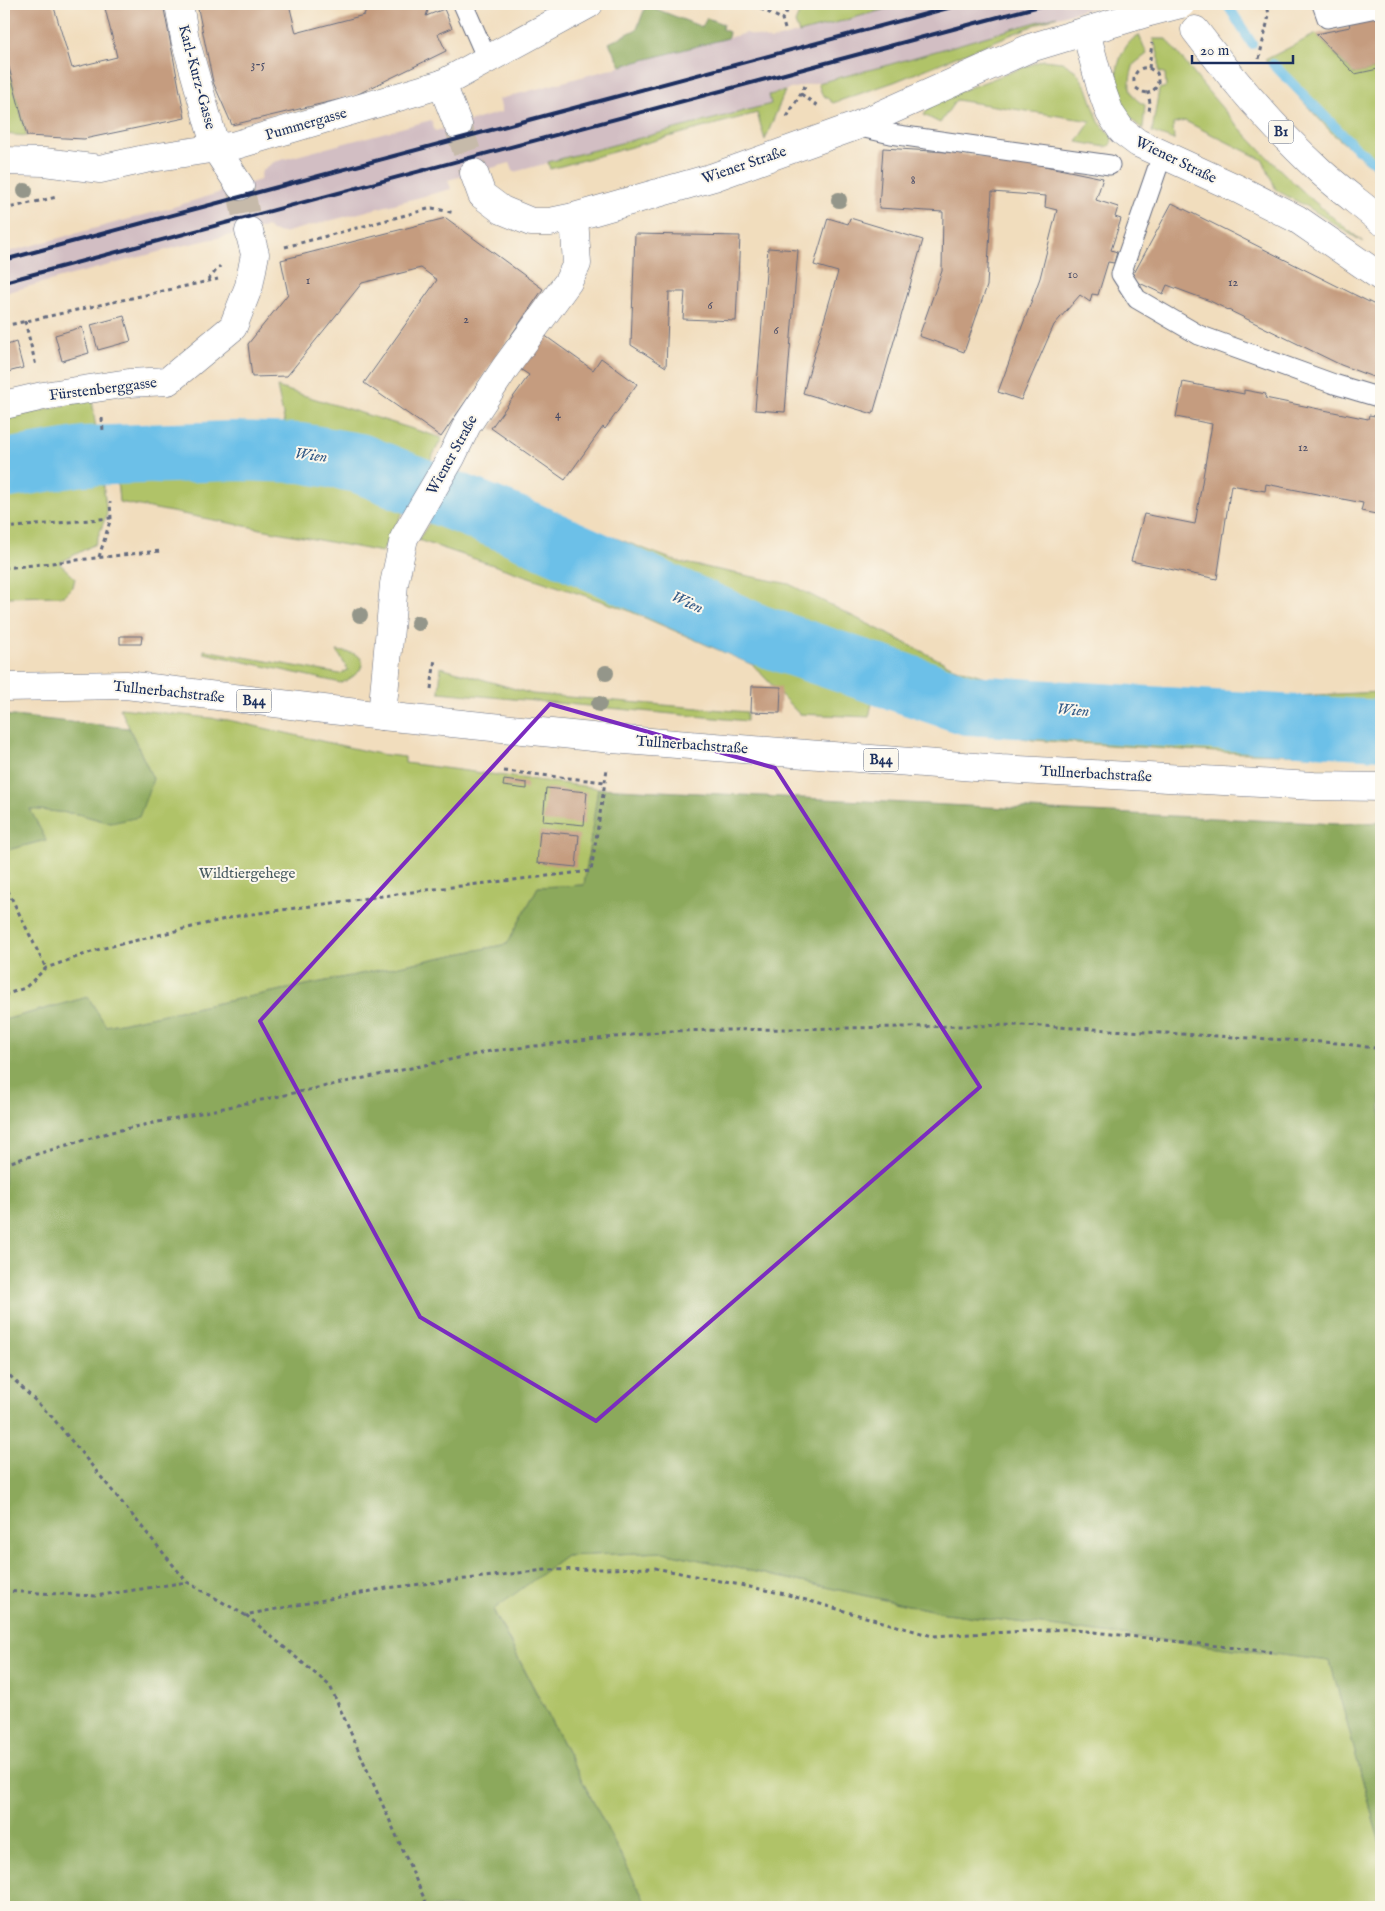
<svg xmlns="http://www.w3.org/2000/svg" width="1385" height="1911" viewBox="0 0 1385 1911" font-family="'IM FELL English',serif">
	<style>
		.industrial { fill: #d2bec3 }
		.green { fill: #b0c367; stroke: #667962 }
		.forest { fill: #8ca95c; stroke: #546c5d }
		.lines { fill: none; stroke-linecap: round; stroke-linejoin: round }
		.stream { stroke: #6cc0e8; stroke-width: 10 }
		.river { stroke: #6cc0e8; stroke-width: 60 }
		.building { fill: #c59c7f }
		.street-tunnel { stroke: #c6baaa; stroke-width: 28; stroke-dasharray: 28 14; stroke-linecap: butt }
		.lane-casing { stroke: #666c7f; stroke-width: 21 }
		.street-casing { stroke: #666c7f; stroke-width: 29 }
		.primary-casing { stroke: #666c7f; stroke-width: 29 }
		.path { stroke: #666c7f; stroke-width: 3; stroke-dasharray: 4 4; stroke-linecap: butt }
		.lane { stroke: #fff; stroke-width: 19 }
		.street { stroke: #fff; stroke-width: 28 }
		.primary { stroke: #fff; stroke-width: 28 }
		.rail { stroke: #1b2f5e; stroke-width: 4 }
		.street-bridge-casing { stroke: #666c7f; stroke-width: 29; stroke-linecap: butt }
		.street-bridge { stroke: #fff; stroke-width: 28 }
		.tree { fill: #94968a }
		.marked { fill: none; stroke: #7b2cbf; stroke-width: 4; stroke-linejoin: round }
		.labels { text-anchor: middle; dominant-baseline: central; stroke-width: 4; stroke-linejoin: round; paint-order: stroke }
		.number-label { font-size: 12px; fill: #464a66 }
		.shield { fill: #fbf7ec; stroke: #5e6b89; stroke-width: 1 }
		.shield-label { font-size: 14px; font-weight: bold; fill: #1b2f5e }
		.street-label { font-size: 15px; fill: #1b2f5e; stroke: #fbf7ec }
		.park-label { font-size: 15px; fill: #485b61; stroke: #fbf7ec }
		.water-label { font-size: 16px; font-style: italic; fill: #335a87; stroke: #fbf7ec }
	</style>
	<rect width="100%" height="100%" fill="#fbf7ec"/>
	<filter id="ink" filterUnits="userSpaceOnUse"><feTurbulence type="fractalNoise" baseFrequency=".02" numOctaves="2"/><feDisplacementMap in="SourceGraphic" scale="10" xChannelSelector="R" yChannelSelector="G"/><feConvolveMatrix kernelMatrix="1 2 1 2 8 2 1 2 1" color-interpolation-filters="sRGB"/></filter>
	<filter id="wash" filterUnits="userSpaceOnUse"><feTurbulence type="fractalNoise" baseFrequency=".0096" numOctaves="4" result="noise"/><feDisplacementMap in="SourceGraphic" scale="20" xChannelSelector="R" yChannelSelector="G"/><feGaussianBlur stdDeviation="1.12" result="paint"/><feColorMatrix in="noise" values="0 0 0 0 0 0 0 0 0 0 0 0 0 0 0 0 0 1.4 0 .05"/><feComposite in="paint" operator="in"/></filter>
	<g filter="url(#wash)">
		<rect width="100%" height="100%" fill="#f1ddbd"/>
		<path class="industrial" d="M904 4H1104L888 65 770 94 771 104 756 108 514 172 510 163 448 180 451 189 283 233 272 231 267 227 181 246 4 293V253L170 208 260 180 262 171 274 162 431 120 435 131 502 112 499 99 746 33 771 40Z"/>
		<g class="green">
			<path d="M803 4H830L833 7 845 4H904L799 33 795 23Z"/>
			<path d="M1057 16 894 82 833 103 822 94 818 83 888 65Z"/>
			<path d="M1316 34 1354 74 1378 69 1381 83V174L1333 134 1265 60Z"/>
			<path d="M1139 35 1147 54 1134 64C1128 82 1126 96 1145 105L1143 129C1117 111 1111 87 1120 59 1123 50 1130 39 1139 35Z"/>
			<path d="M1153 39H1167C1226 118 1285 181 1363 242L1311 209 1276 190 1263 160 1185 121 1173 124 1174 140 1152 132 1159 89 1166 87 1165 73 1159 72V57Z"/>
			<path d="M4 49 27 136 4 134Z"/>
			<path d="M1043 60 1062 62 1076 71 1087 88 1099 122 1112 137 1111 145 1106 147 1077 142 1091 121 956 100 940 123 924 115 934 101Z"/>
			<path d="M785 91 765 140 757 113 550 169 548 162 771 104 769 95Z"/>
			<path d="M277 387 442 438 382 552 119 502 113 432 285 424Z"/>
			<path d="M92 399 107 514 95 544 59 563 75 578 73 587 64 596 4 597V419Z"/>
			<path d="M459 479 679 562 789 584 953 667 1001 682 1185 701 1381 692V757L1216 752 1033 740 951 724 873 699 869 717 799 714 753 665 625 609 418 540Z"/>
			<path d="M204 650 340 674 348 670 337 651C343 652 351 652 357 655 373 665 350 680 341 683L204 653Z"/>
			<path d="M441 667 532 694 747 712V721L439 692Z"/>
			<path d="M120 708 228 720 379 754 405 757V763L598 788 584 885 538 887 507 944 106 1026 88 997 4 1020V851L46 840 29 809 78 814 111 823 153 779Z"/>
			<path d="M663 1552 945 1613 1330 1661 1381 1847V1907H648L493 1609 566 1556Z"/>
		</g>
		<g class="forest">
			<path d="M646 5 702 27 707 18 723 24 722 29 729 32 728 38 621 66 609 43 637 29Z"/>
			<path d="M4 715 129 728 153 779 139 817 111 823 78 814 30 809 46 840 4 851Z"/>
			<path d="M598 788 1337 824 1381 822V1847L1330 1661 945 1613 663 1552 566 1556 493 1610 648 1907H4V1020L88 997 106 1026 507 944 538 887 584 885Z"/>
		</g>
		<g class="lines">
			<g class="stream">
				<path d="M1227 4 1252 44"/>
				<path d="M1273 64 1353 145 1381 168"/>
			</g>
			<path class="river" d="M4 469 83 456 232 451 301 453 359 463 516 526 757 634 968 705 1381 730"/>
		</g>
		<g id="blocks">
			<g class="building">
				<path d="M4 4H53L72 68 117 57 104 4H163L185 118 84 139 27 136 4 49Z"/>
				<path d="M197 4H289L296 33 364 15 368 4H430L426 16 444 9 452 28 438 34 446 51 354 96 232 125 213 82Z"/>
				<path d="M1381 15V79L1378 69 1355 74 1316 34 1350 27 1349 22Z"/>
				<path d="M883 148 947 152 1030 163 1103 178 1096 200 1118 207 1115 217 1121 219 1111 250 1117 252 1114 263 1108 262 1098 295 1092 294 1090 302 1080 295 1054 325 1021 400 998 392 1040 278 1057 210 1045 207 1046 196 992 192 987 286 964 352 919 336 942 271 943 212 879 208Z"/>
				<path d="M1172 203 1381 308V380L1341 365 1210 301 1167 285 1163 294 1131 279Z"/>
				<path d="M446 218 543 289 441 437 364 383 437 280 421 268 362 283 287 376 252 377 248 344 288 294 281 260Z"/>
				<path d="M828 218 848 224 850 218 923 240 873 414 803 393 838 272 814 265Z"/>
				<path d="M635 234 740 236 736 321 683 319 685 292H669L666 367 631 345Z"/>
				<path d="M768 248 798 250 785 412 755 410Z"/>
				<path d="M124 316 131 341 98 350 91 325Z"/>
				<path d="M82 327 89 353 62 361 55 335Z"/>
				<path d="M544 335 593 370 601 358 637 384 605 429 603 427 565 480 491 428 529 375 520 369Z"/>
				<path d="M16 342 23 368 4 373V346Z"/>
				<path d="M1183 382 1244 394V390L1266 394 1265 398 1368 419 1369 415 1381 417V463L1379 476H1381V515L1361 511 1363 503 1266 484 1265 491 1231 485 1217 579 1131 561 1144 514 1195 524 1212 424 1176 417Z"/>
				<path d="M120 636H142L141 644H120Z"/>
				<path d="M752 686 781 687 780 713 751 712Z"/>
				<path d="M504 780 527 783V789L503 786Z"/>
				<path d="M546 788 587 792 584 825 543 821Z"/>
				<path d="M540 831 579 835 576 867 537 863Z"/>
			</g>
		</g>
	</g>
	<g filter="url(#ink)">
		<use href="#blocks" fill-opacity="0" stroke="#666c7f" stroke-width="1"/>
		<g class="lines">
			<g class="street-tunnel">
				<path d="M458 125 474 173"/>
				<path d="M240 186 249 231"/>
			</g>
			<g class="lane-casing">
				<g id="lane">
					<path d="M463 4 487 59"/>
					<path d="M1322 4 1327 18 1381 7"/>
					<path d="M856 126 891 134 1110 165"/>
					<path d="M1162 155 1121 274 1137 299 1199 335 1334 384 1381 398"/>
				</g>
			</g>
			<g class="street-casing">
				<g id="street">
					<path d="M179 4 185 39 216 149 240 186"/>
					<path d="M1086 32 1101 88 1110 113 1122 131 1138 143 1238 189 1297 219 1381 277"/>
					<path d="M442 84 458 125"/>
					<path d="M4 161 44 162 100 169 145 159 236 145 442 84 589 4"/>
					<path d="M474 173 482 195 502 210 531 222H550L574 217 714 177 856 126 1030 48 1146 13"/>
					<path d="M4 405 43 396 129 383 168 381 233 327 249 286 255 254 249 231"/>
					<path d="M382 716 394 584 404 538 451 458 467 425 505 368 568 282 577 264 574 217"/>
				</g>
			</g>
			<g class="primary-casing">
				<g id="primary">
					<path d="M1195 30C1233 80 1273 128 1319 170 1338 188 1361 204 1381 221"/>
					<path d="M4 687 126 685 382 716 612 739 1001 769 1314 786 1381 787"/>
				</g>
			</g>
			<g class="path">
				<path d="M754 4 761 9 782 19"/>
				<path d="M785 29 782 19 792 4"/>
				<path d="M1259 59 1269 15 1267 4"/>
				<path d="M1149 68 1157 73C1160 82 1157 90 1148 93L1150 103 1149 113"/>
				<path d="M1134 82C1133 73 1140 66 1149 68L1152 43"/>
				<path d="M1136 88 1142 92 1148 93"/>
				<path d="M801 94 818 106"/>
				<path d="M787 117 805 86"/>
				<path d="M4 209 57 197"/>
				<path d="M285 247 432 208 455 213"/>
				<path d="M208 280 220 266"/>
				<path d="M25 321 36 366"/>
				<path d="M4 326 218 279"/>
				<path d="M102 418 103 431"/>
				<path d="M4 528 111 518"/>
				<path d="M99 557 111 518 110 502"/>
				<path d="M4 568C56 563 108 556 161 551"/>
				<path d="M431 689 435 658"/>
				<path d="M504 771 605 782"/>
				<path d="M4 883 46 968"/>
				<path d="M4 995 25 988 46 968 100 949 238 916 426 890 591 871 607 769"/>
				<path d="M4 1164 111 1132 491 1051 668 1031 1023 1025 1339 1043 1381 1049"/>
				<path d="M4 1370 52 1417 187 1582 245 1615 387 1588 545 1570 655 1568 785 1594 932 1636 1067 1629 1271 1652"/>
				<path d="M4 1591 95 1596 187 1582"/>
				<path d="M246 1615 330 1686 428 1907"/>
			</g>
			<use href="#lane" class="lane"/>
			<use href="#street" class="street"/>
			<use href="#primary" class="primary"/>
			<g class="rail">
				<path d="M4 260 963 4"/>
				<path d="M4 282 1047 4"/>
			</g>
			<g class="street-bridge-casing">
				<path id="street-bridge" d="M1146 13 1181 4"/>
			</g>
			<use href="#street-bridge" class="street-bridge"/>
		</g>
		<g class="tree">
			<circle cx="25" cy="191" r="8"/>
			<circle cx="839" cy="200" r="8"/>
			<circle cx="360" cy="615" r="8"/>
			<circle cx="418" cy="623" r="8"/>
			<circle cx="606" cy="673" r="8"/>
			<circle cx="599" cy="704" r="8"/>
		</g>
	</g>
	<path class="marked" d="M550 704 775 768 980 1087 596 1421 420 1317 260 1021Z"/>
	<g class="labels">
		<g class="number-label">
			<text x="258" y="64">3-5</text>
			<text x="913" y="180">8</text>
			<text x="1073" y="274">10</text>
			<text x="308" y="280">1</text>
			<text x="1233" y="282">12</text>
			<text x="710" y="305">6</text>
			<text x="466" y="319">2</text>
			<text x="776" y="330">6</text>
			<text x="558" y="414">4</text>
			<text x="1303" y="447">12</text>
		</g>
		<g class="shield">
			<rect x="1268.5" y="120.5" width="25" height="23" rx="4"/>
			<rect x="236.5" y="689.5" width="35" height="23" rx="4"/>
			<rect x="863.5" y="748.5" width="35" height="23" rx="4"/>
		</g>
		<g class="shield-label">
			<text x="1281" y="132">B1</text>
			<text x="254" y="701">B44</text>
			<text x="881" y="760">B44</text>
		</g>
		<g class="street-label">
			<text transform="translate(197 77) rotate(75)">Karl-Kurz-Gasse</text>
			<text transform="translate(306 124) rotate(-16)">Pummergasse</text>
			<text transform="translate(1176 160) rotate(26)">Wiener Straße</text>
			<text transform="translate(744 165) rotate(-19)">Wiener Straße</text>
			<text transform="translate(103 389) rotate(-7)">Fürstenberggasse</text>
			<text transform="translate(452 455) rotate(-61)">Wiener Straße</text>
			<text transform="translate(169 692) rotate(6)">Tullnerbachstraße</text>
			<text transform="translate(692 745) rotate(4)">Tullnerbachstraße</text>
			<text transform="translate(1096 774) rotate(3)">Tullnerbachstraße</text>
		</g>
		<g class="park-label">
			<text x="247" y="873">Wildtiergehege</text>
		</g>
		<g class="water-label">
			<text transform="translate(311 456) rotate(7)">Wien</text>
			<text transform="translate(687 603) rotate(24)">Wien</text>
			<text transform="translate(1073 711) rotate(4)">Wien</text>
		</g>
	</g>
	<rect width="1385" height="1911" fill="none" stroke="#fbf7ec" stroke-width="20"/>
	<path d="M1192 55v8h101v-8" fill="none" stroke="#1b2f5e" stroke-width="2.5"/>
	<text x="1200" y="55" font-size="15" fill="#1b2f5e" stroke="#fbf7ec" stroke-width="4" paint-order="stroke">20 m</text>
</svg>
